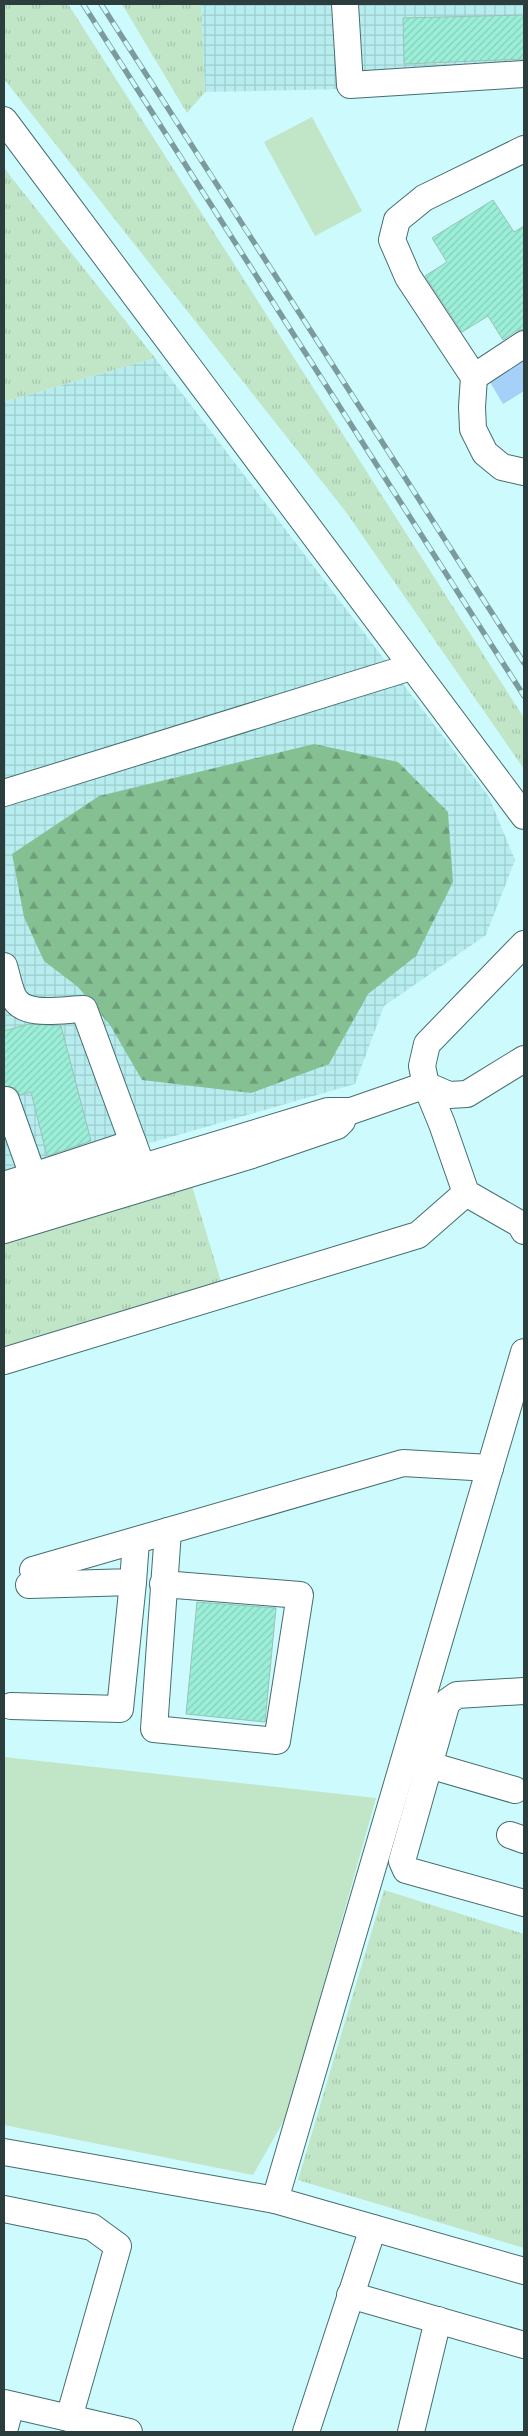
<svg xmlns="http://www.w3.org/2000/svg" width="528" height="2436" viewBox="0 0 528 2436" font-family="Mulish,sans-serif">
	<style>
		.industrial { fill: url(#industrial-grid) }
		.grass { fill: url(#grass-tufts) }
		.forest { fill: url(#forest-firs) }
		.pitch { fill: #c0e5c7 }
		.water { fill: #a5d0f7 }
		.building { fill: url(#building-hatch); stroke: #9ac2b6 }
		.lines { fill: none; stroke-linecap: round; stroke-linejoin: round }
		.minor-casing { stroke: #456e70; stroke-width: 28 }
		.minor { stroke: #fff; stroke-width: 26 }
		.rail-casing { stroke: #7c9b9c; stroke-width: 5.5 }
		.rail { stroke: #cdfafc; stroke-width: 4; stroke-dasharray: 11; stroke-linecap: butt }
	</style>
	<defs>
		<pattern id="industrial-grid" width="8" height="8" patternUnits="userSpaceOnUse" patternTransform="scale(1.25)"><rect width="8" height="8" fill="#b7edef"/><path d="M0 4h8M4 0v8" fill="none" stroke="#9eccce"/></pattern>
		<pattern id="grass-tufts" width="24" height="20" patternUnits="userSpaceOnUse" patternTransform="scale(1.25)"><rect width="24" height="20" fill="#c0e5c7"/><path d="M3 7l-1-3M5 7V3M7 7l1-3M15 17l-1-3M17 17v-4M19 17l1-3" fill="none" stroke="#a5c5ac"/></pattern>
		<pattern id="forest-firs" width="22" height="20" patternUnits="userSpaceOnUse" patternTransform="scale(1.25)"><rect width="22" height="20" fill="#85c093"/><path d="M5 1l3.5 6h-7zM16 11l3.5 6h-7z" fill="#6d9d79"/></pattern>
		<pattern id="building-hatch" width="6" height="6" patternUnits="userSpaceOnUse" patternTransform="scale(1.25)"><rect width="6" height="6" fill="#9befd8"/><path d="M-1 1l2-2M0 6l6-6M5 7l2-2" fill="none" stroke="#86ceba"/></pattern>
	</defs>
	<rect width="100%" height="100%" fill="#cdfafc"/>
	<g class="industrial">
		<path d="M201 4H524V85L205 92Z"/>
		<path d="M155 358 489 797 515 860 486 935 384 1006 355 1084 4 1185V402Z"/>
	</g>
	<g class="grass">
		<path d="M4 4H68L524 718V769L346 512 4 79Z"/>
		<path d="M122 4H201L205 92 187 113Z"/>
		<path d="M4 167 11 177 155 358 4 402Z"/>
		<path d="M192 1186 223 1288 4 1353V1242Z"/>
		<path d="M384 1890 524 1934V2248L298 2180Z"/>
	</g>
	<path class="forest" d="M314 744 398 762 448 812 453 882 416 956 368 994 329 1064 251 1093 142 1080 110 1025 78 987 44 961 24 917 12 854 99 796Z"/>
	<g class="pitch">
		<path d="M312 117 362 211 315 236 264 142Z"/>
		<path d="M4 1757 376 1798 287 2115 253 2175 4 2125Z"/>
	</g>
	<path class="water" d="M524 353V391L503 404 487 377Z"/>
	<g class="building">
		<path d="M524 15V59L404 64 403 18Z"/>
		<path d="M493 200 514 232 524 226V329L516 331 503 340 488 316 462 332 425 276 447 262 432 238Z"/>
		<path d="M29 1024 61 1026 91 1141 47 1156 31 1092 20 1095 15 1088 4 1086V1031Z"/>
		<path d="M197 1602 276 1608 265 1722 186 1714Z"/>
	</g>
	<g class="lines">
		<g class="minor-casing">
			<g id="minor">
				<path d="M345 4 350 85 524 74"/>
				<path d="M4 120 524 816"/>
				<path d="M524 149 424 198 397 220 392 240 408 277 474 377 472 407 473 429 485 453 502 467 524 472"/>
				<path d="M474 377 524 344"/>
				<path d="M4 793 411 667"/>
				<path d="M524 944 427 1044 422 1066 426 1085 449 1095 467 1094 524 1059"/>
				<path d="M4 966C7 976 9 987 13 996 23 1019 64 1009 84 1009L142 1167"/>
				<path d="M6 1100 33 1176 133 1143"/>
				<path d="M7 1184 33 1176"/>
				<path d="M4 1209 328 1111H351L426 1085 442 1124 466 1193 520 1224 524 1231"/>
				<path d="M4 1230 252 1155 337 1126 342 1121"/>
				<path d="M524 1352 275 2200 524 2271"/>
				<path d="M4 1361 418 1235 466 1193"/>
				<path d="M33 1570 403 1463 490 1468"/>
				<path d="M163 1584 300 1595 277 1741 154 1729 168 1531"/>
				<path d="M29 1585 133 1582 136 1541"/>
				<path d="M524 1691 457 1695 447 1702 402 1861 406 1870 524 1903"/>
				<path d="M11 1706 120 1709 133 1582"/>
				<path d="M429 1765 515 1790"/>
				<path d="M510 1835 524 1840"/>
				<path d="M4 2152 275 2200"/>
				<path d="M4 2209 92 2227 118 2246 69 2418"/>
				<path d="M350 2295 524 2345"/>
				<path d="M4 2403 129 2432"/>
				<path d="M4 2431 11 2405"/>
				<path d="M306 2432 373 2228"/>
				<path d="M411 2432 438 2320"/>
			</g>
		</g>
		<use href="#minor" class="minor"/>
		<g class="rail-casing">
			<g id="rail">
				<path d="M83 4 524 696"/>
				<path d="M101 4 524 663"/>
			</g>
		</g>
		<use href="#rail" class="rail"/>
	</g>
	<rect width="528" height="2436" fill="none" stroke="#2b3d3d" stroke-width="10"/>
</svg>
